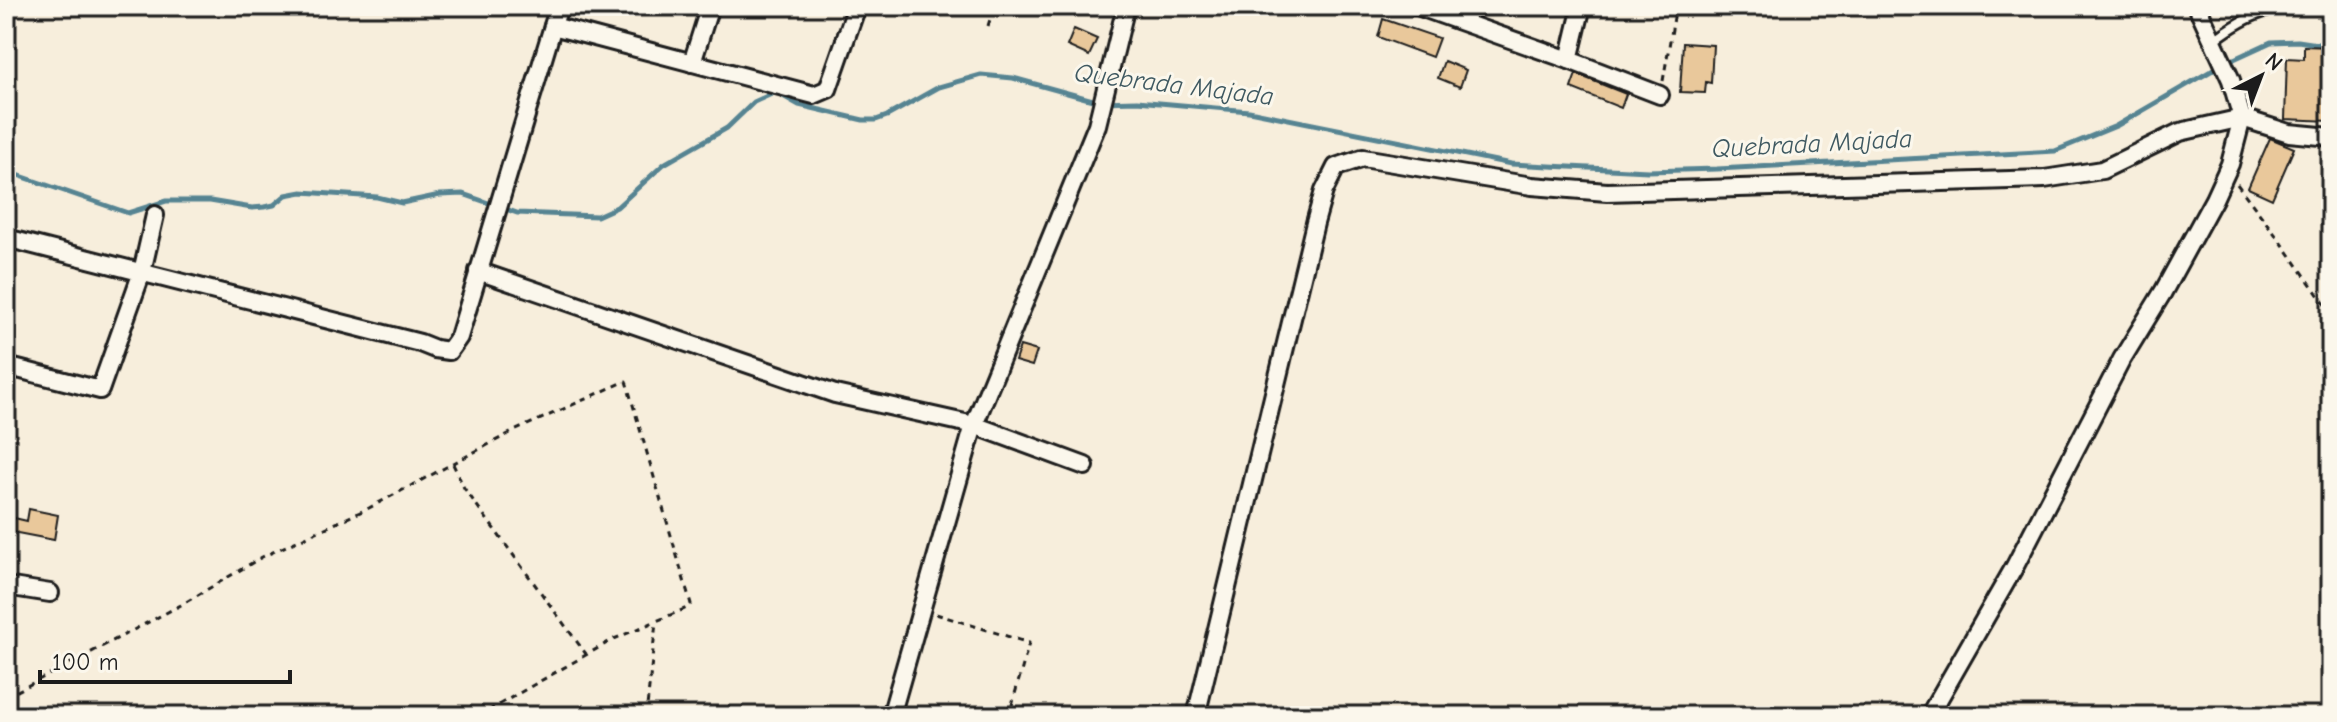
<svg xmlns="http://www.w3.org/2000/svg" width="2337" height="722" viewBox="0 0 2337 722" font-family="'Comic Neue',sans-serif">
	<style>
		.lines { fill: none; stroke-linecap: round; stroke-linejoin: round }
		.stream { stroke: #578492; stroke-width: 5 }
		.building { fill: #e9c89b; stroke: #1c1c1c; stroke-width: 2 }
		.service-casing { stroke: #1c1c1c; stroke-width: 14 }
		.minor-casing { stroke: #1c1c1c; stroke-width: 22 }
		.path { stroke: #1c1c1c; stroke-width: 3; stroke-dasharray: 6 6; stroke-linecap: butt }
		.service { stroke: #fbf7ec; stroke-width: 8 }
		.minor { stroke: #fbf7ec; stroke-width: 16 }
		.labels { text-anchor: middle; dominant-baseline: central; stroke-width: 6; stroke-linejoin: round; paint-order: stroke }
		.water-label { font-size: 26px; font-style: italic; fill: #3f5961; stroke: #fbf7ec }
	</style>
	<rect width="100%" height="100%" fill="#f7eedc"/>
	<filter id="ink" filterUnits="userSpaceOnUse"><feTurbulence type="fractalNoise" baseFrequency=".0125" numOctaves="2"/><feDisplacementMap in="SourceGraphic" scale="16" xChannelSelector="R" yChannelSelector="G"/><feConvolveMatrix kernelMatrix="1 2 1 2 8 2 1 2 1" color-interpolation-filters="sRGB"/></filter>
	<g filter="url(#ink)">
		<g class="lines">
			<path class="stream" d="M6 171 128 213 166 201H210L252 208 264 207 274 205 286 195 302 192 377 197 402 203 440 195 463 194 517 213 597 216 617 207 664 164 727 128 754 102 776 92 799 105 863 120H876L887 116 939 87 981 75 1013 78 1100 102 1137 101 1249 111 1511 164 1648 171 1717 169 2055 151 2116 126 2223 64 2271 42 2298 41 2331 46"/>
		</g>
		<g class="building">
			<path d="M1383 19 1439 38 1432 57 1378 37Z"/>
			<path d="M1074 29 1097 39 1089 56 1067 46Z"/>
			<path d="M1683 43 1713 45 1711 83 1706 82 1705 93 1680 92Z"/>
			<path d="M2304 46 2331 47V121L2285 119 2287 58 2304 59Z"/>
			<path d="M1444 61 1466 70 1460 87 1438 78Z"/>
			<path d="M1576 74 1626 94 1621 108 1571 88Z"/>
			<path d="M2270 138 2294 148 2272 199 2248 188Z"/>
			<path d="M1020 346 1037 351 1032 366 1015 361Z"/>
			<path d="M29 509 58 515 54 540 7 531 10 517 27 521Z"/>
		</g>
		<g class="lines">
			<g class="service-casing">
				<path id="service" d="M2213 41C2254 10 2270 8 2320 6"/>
			</g>
			<g class="minor-casing">
				<g id="minor">
					<path d="M1417 6 1569 60"/>
					<path d="M1582 6 1569 60 1660 95"/>
					<path d="M553 26 814 95 828 89 857 6"/>
					<path d="M692 63 710 6"/>
					<path d="M6 238 420 343 435 349 449 351 459 337 559 6"/>
					<path d="M478 271 835 394 974 425 1085 466"/>
					<path d="M6 366 100 390 142 272 155 215"/>
					<path d="M6 586 50 593"/>
					<path d="M891 716 974 425 1097 125 1126 6"/>
					<path d="M1196 716 1315 223 1324 191 1336 167 1363 158 1532 186 1607 192 2044 179 2102 170 2180 132 2242 118 2289 133 2331 137"/>
					<path d="M1929 716 2015 566 2122 359 2163 292 2214 199 2230 164 2242 118 2231 80 2197 6"/>
				</g>
			</g>
			<g class="path">
				<path d="M988 26 994 6"/>
				<path d="M1663 81 1676 6"/>
				<path d="M2237 184 2284 246 2331 313"/>
				<path d="M453 464 464 488 586 654"/>
				<path d="M936 614 1029 643 1009 716"/>
				<path d="M6 697 181 605 262 557 369 508 514 431 626 381 691 604 687 608 614 639 479 716"/>
				<path d="M646 716 656 622"/>
			</g>
			<use href="#service" class="service"/>
			<use href="#minor" class="minor"/>
		</g>
	</g>
	<g class="labels">
		<g class="water-label">
			<text transform="translate(1174 85) rotate(7)">Quebrada Majada</text>
			<text transform="translate(1812 144) rotate(-3)">Quebrada Majada</text>
		</g>
	</g>
	<rect width="2337" height="722" fill="none" stroke="#fbf7ec" stroke-width="32"/>
	<rect x="16" y="16" width="2305" height="690" fill="none" stroke="#1c1c1c" stroke-width="3" filter="url(#ink)"/>
	<g transform="translate(2261 76) rotate(42)" stroke="#fbf7ec" stroke-width="6" paint-order="stroke">
	<path d="M0-6L14 30L0 20L-14 30Z" fill="#1c1c1c"/>
	<text y="-12" font-size="22" font-weight="bold" text-anchor="middle" fill="#1c1c1c">N</text>
	</g>
	<path d="M40 670v12h250v-12" fill="none" stroke="#1c1c1c" stroke-width="4"/>
	<text x="52" y="670" font-size="24" fill="#1c1c1c" stroke="#fbf7ec" stroke-width="6" paint-order="stroke">100 m</text>
</svg>
